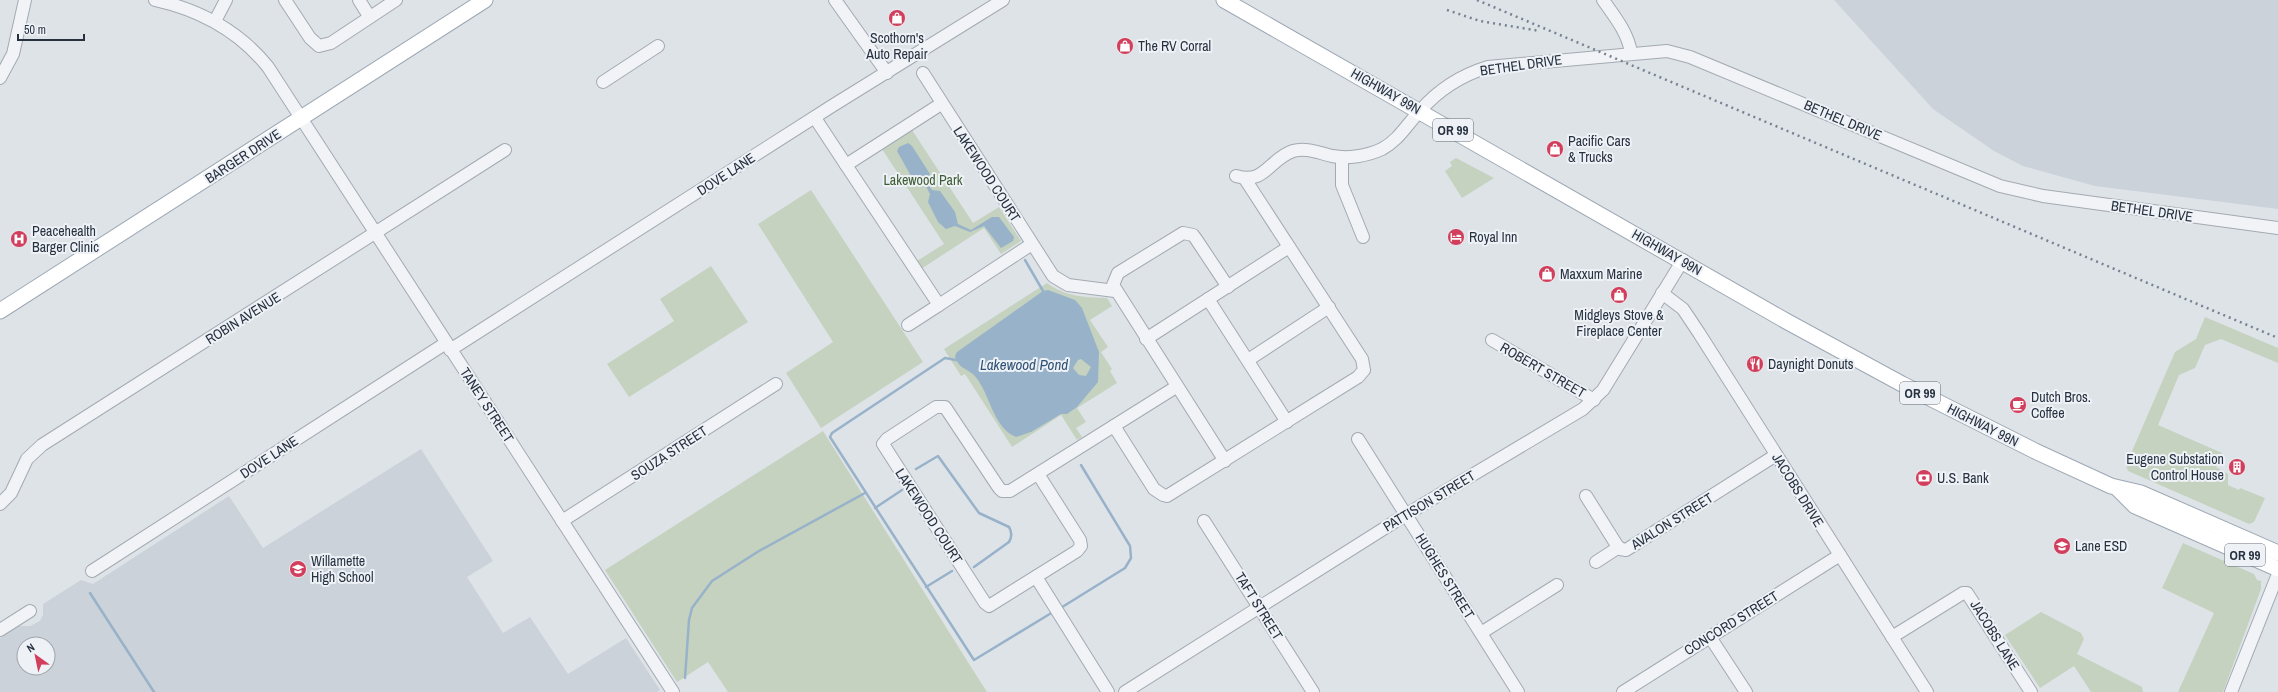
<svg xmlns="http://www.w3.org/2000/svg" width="2278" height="692" viewBox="0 0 2278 692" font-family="'Archivo Narrow',sans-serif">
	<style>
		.built { fill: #ccd2da; fill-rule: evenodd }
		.green { fill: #c5d2bf }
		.water { fill: #98b2ca; fill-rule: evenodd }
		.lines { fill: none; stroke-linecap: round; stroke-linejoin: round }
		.stream { stroke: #98b2ca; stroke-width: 2.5 }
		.minor-casing { stroke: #a3aab2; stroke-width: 14 }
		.major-casing { stroke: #9da8b4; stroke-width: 17 }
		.minor { stroke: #f1f3f7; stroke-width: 12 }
		.major { stroke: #fff; stroke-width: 15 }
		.rail { stroke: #778392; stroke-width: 2.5; stroke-dasharray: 2 4; stroke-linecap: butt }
		.labels { text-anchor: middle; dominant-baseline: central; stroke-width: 4; stroke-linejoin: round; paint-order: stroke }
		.shield { fill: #eef2f6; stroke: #636b77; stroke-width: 1 }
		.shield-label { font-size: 13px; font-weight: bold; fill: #273140 }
		.poi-label { font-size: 14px; fill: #273140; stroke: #eef2f6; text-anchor: start }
		.street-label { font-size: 14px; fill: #273140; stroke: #eef2f6 }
		.park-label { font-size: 14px; fill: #3d5c34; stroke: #eef2f6 }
		.water-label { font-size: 15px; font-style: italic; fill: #305275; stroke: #eef2f6 }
	</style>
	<rect width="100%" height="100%" fill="#dee3e8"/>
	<g class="built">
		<path d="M1834 0H2278V209L2095 186 2023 166 1994 151 1933 109Z"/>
		<path d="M421 449 493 561 467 577 503 633 530 617 568 674 626 638 660 690 657 692H0V638L18 626H30L40 621 43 615V604L81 580 93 584 229 496 263 548ZM24 644H48V668H24Z"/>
	</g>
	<g class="green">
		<path d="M912 130 973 223 999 207 1021 241 1001 254 984 228 921 269 917 261 944 244 882 149Z"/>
		<path d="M1456 158 1494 178 1462 198 1445 171 1452 166 1450 162Z"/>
		<path d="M811 190 923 362 821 428 786 373 833 342 758 224Z"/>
		<path d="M711 266 748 322 629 397 607 364 674 321 660 299Z"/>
		<path d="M1047 283C1066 297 1084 297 1107 298L1112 306 1090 320 1108 347 1101 352 1112 369 1110 371 1117 383 1077 408 1086 422 1076 428 1082 437 1077 440 1061 415 1012 447 965 374 961 376 944 349Z"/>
		<path d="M2205 317 2278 348V363L2221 339 2205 345 2195 368 2179 375 2158 425 2222 453 2216 467 2228 474V485L2239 490 2240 488 2265 498 2254 522 2249 524 2128 471 2126 465 2175 352 2196 339Z"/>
		<path d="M823 431 971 667 987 692H728L708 662 677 682 605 570Z"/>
		<path d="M2183 543 2254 574 2257 580 2261 581V589L2223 692H2178L2214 613 2162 588Z"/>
		<path d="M2041 612 2081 633 2084 639 2077 654 2142 687 2143 692H2091L2074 666 2040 688 2005 635Z"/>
	</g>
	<g class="water">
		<path d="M908 143 912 146 930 174 926 182 932 190 940 191 955 212 958 224 971 230 992 217H999L1014 237 1013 241 1001 248 984 226 970 232 955 226 946 229 938 222 928 202 930 194 925 184 916 185 897 151 899 147Z"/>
		<path d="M1048 290 1075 300 1082 308 1099 352 1098 382 1077 407 1067 414H1061L1031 432 1016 437C992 427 990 392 974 375 966 368 958 368 955 356L957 352 1043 291ZM1081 359 1091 367 1086 376 1079 375 1073 368 1078 360Z"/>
	</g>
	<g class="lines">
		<g class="stream">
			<path d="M1025 260 1043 291"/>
			<path d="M956 360 945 358 832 433 830 437 974 660 1053 612"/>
			<path d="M916 469 938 456 979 513 1009 527C1012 532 1012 537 1009 542L974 567"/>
			<path d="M875 508 902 490"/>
			<path d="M926 587 952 571"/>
			<path d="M90 593 154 692"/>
			<path d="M1059 609 1125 568 1131 558 1130 546 1081 465"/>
			<path d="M685 678 689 620 692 608 712 581 759 551 865 493"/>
		</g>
		<g class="minor-casing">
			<g id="minor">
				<path d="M155 0C200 10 239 31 268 67L673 692"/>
				<path d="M285 0 310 38 319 46 331 43 396 0"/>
				<path d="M359 0 369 16"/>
				<path d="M835 0 887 73"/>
				<path d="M1603 0C1615 17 1628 33 1631 53"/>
				<path d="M215 21 226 0"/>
				<path d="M923 73 1053 276 1068 285 1115 291"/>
				<path d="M0 78 13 54 25 0"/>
				<path d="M603 82 658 46"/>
				<path d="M941 104 846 165 939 305 1032 244"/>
				<path d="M815 118 846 165"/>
				<path d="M1342 157V185L1363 237"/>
				<path d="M1236 176C1265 185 1269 159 1293 151 1306 147 1319 153 1332 156 1348 159 1367 156 1382 149 1399 140 1407 124 1420 111 1438 90 1462 75 1488 67L1667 51 1690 57 2000 186 2043 196 2278 228"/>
				<path d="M1662 293 1683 309 1699 333 1927 692"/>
				<path d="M1208 299 1287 422"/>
				<path d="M908 325 939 305"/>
				<path d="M1146 339 1289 247"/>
				<path d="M1492 340 1594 400"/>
				<path d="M450 350 832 106 1003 0"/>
				<path d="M1248 360 1329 307"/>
				<path d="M1114 426 1154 489 1163 495 1167 496 1358 377 1364 370 1362 359 1245 179"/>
				<path d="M1358 439 1518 692"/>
				<path d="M1225 461 1113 285 1118 273 1183 233 1193 235 1196 239 1228 287"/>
				<path d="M1038 474 1080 540 1081 546 1077 551 989 606 985 603 883 444 887 439 936 407H945L999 488 1002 491H1010L1176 387"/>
				<path d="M1586 496 1618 547 1620 549 1626 550 1776 455"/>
				<path d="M0 504 11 493 27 459 42 445 505 150"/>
				<path d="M562 521 776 384"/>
				<path d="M1204 521 1313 692"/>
				<path d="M1596 562 1619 547"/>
				<path d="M92 571 446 343"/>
				<path d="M1036 577 1108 692"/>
				<path d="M0 630 30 611"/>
				<path d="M1481 633 1557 585"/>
				<path d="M1710 637 1746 692"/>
				<path d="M1892 637 1963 593H1967L2031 692"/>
				<path d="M1125 692 1407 514 1583 409 1603 390 1683 260"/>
				<path d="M1623 692 1840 555"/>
				<path d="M2231 692 2278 574"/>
			</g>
		</g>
		<g class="major-casing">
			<g id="major">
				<path d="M1224 0 1786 321 1902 384 2035 451 2111 486 2141 493 2278 553"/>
				<path d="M0 311 485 0"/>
				<path d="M2118 489 2135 506 2278 569"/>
			</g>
		</g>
		<use href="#minor" class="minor"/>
		<use href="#major" class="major"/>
		<g class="rail">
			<path d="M1477 0 2278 338"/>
			<path d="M1447 10 1480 21 1540 31"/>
		</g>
	</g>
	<defs>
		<g id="shop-disc" transform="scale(0.9)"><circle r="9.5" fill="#d13f5c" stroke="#eef2f6"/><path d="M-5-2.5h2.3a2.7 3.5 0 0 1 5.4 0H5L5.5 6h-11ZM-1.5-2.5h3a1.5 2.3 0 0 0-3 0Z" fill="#fff"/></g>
		<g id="hotel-disc" transform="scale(0.9)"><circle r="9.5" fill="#d13f5c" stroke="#eef2f6"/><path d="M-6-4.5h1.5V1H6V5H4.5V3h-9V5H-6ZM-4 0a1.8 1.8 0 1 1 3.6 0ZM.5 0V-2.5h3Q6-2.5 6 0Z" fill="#fff"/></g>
		<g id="hospital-disc" transform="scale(0.9)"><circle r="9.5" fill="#d13f5c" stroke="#eef2f6"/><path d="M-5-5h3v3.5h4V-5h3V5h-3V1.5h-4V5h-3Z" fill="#fff"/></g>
		<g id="restaurant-disc" transform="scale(0.9)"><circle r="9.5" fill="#d13f5c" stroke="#eef2f6"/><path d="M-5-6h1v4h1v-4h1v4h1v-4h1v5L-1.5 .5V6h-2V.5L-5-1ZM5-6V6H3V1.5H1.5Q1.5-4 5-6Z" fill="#fff"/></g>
		<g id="cafe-disc" transform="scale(0.9)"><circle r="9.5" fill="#d13f5c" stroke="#eef2f6"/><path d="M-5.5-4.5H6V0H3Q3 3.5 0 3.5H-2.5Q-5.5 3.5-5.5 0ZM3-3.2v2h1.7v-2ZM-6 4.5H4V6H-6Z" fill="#fff"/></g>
		<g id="building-disc" transform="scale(0.9)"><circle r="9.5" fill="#d13f5c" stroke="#eef2f6"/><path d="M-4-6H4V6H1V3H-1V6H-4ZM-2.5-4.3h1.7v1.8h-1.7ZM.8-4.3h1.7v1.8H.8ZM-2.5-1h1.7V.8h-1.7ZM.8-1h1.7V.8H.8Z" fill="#fff"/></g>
		<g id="bank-disc" transform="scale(0.9)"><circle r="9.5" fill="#d13f5c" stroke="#eef2f6"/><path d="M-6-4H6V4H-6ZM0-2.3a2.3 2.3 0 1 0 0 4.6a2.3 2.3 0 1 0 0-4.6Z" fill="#fff"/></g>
		<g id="school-disc" transform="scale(0.9)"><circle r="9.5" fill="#d13f5c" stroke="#eef2f6"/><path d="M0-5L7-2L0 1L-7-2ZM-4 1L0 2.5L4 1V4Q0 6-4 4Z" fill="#fff"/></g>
	</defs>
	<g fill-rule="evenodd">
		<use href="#shop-disc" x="897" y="18"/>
		<use href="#shop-disc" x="1125" y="46"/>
		<use href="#shop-disc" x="1555" y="149"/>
		<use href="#hotel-disc" x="1456" y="237"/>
		<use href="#hospital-disc" x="19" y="239"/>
		<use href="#shop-disc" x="1547" y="274"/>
		<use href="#shop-disc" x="1619" y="295"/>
		<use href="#restaurant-disc" x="1755" y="364"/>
		<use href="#cafe-disc" x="2018" y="405"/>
		<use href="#building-disc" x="2237" y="467"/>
		<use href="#bank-disc" x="1924" y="478"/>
		<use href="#school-disc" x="2062" y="546"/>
		<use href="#school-disc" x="298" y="569"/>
	</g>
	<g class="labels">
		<g class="shield">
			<rect x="1433" y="119" width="40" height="22" rx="3"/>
			<rect x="1900" y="382" width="40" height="22" rx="3"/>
			<rect x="2225" y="544" width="40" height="22" rx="3"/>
		</g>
		<g class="shield-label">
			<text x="1453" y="130">OR 99</text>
			<text x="1920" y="393">OR 99</text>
			<text x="2245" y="555">OR 99</text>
		</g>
		<g class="poi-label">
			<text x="897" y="38" text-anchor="middle">Scothorn's<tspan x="897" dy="16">Auto Repair</tspan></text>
			<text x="1138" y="46">The RV Corral</text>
			<text x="1568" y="141">Pacific Cars<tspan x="1568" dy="16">&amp; Trucks</tspan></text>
			<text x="32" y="231">Peacehealth<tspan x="32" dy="16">Barger Clinic</tspan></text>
			<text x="1469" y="237">Royal Inn</text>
			<text x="1560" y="274">Maxxum Marine</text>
			<text x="1619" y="315" text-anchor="middle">Midgleys Stove &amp;<tspan x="1619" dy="16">Fireplace Center</tspan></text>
			<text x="1768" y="364">Daynight Donuts</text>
			<text x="2031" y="397">Dutch Bros.<tspan x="2031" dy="16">Coffee</tspan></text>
			<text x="2224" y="459" text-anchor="end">Eugene Substation<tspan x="2224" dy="16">Control House</tspan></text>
			<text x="1937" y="478">U.S. Bank</text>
			<text x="2075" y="546">Lane ESD</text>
			<text x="311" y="561">Willamette<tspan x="311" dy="16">High School</tspan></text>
		</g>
		<g class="street-label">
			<text transform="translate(1521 65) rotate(-8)">BETHEL DRIVE</text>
			<text transform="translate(1386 91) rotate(30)">HIGHWAY 99N</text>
			<text transform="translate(1843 120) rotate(23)">BETHEL DRIVE</text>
			<text transform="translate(243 156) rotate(-33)">BARGER DRIVE</text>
			<text transform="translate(726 174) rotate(-33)">DOVE LANE</text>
			<text transform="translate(987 174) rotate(57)">LAKEWOOD COURT</text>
			<text transform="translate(2152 211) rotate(8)">BETHEL DRIVE</text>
			<text transform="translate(1667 252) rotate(30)">HIGHWAY 99N</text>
			<text transform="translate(243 318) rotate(-32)">ROBIN AVENUE</text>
			<text transform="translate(1543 370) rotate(30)">ROBERT STREET</text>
			<text transform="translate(487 405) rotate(57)">TANEY STREET</text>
			<text transform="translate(1983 425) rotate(27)">HIGHWAY 99N</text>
			<text transform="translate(669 453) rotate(-33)">SOUZA STREET</text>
			<text transform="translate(269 457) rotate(-33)">DOVE LANE</text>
			<text transform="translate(1798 490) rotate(58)">JACOBS DRIVE</text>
			<text transform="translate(1429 501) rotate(-31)">PATTISON STREET</text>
			<text transform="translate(929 516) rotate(57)">LAKEWOOD COURT</text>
			<text transform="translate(1672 521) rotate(-32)">AVALON STREET</text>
			<text transform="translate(1445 576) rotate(58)">HUGHES STREET</text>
			<text transform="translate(1259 606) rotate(58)">TAFT STREET</text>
			<text transform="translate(1731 623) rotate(-32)">CONCORD STREET</text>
			<text transform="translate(1995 635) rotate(58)">JACOBS LANE</text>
		</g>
		<g class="park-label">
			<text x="923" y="180">Lakewood Park</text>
		</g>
		<g class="water-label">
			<text x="1024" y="364">Lakewood Pond</text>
		</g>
	</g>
	<g transform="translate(36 656) rotate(327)"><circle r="19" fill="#eef2f6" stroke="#9ea5ad"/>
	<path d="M0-3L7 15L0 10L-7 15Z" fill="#d13f5c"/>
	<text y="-6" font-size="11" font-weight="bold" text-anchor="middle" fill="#273140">N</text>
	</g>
	<path d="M18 34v6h66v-6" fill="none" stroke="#273140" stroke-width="2"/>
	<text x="24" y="34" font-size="12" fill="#273140" stroke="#eef2f6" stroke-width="3" paint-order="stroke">50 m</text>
</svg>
